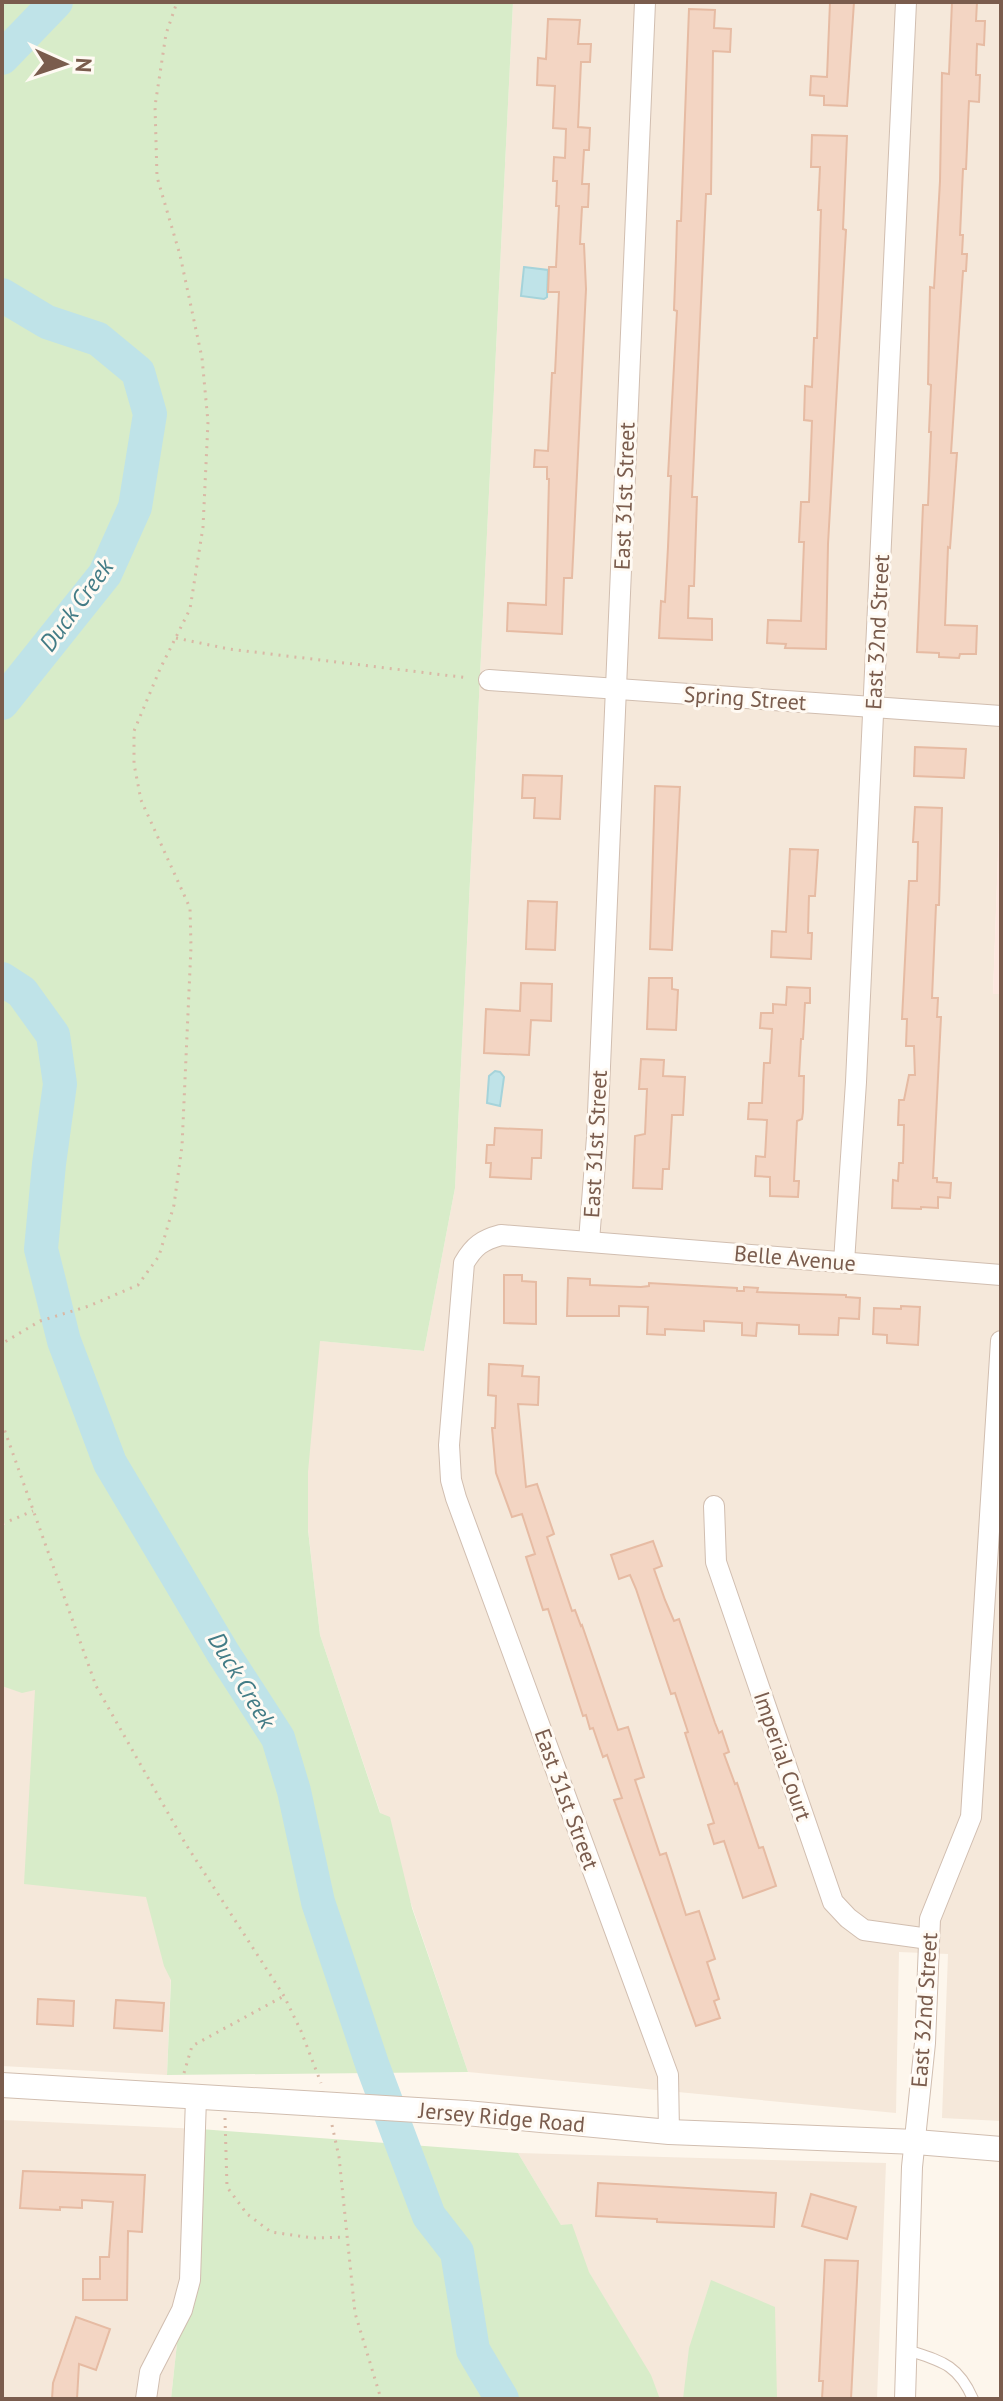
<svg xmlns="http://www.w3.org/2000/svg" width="1003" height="2401" viewBox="0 0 1003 2401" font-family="'PT Sans',sans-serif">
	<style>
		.residential { fill: #f5e8da }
		.commercial { fill: #fde8e0 }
		.green { fill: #d8ecc9 }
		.water { fill: #bfe3e8; stroke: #a5d3da; stroke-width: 2 }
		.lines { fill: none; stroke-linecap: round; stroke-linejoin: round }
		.river { stroke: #bfe3e8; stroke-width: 34 }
		.building { fill: #f3d5c3; stroke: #e6bba3; stroke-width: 2 }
		.service-casing { stroke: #d1beb0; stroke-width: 12 }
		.minor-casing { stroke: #d1beb0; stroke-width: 22 }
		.tertiary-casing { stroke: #d1beb0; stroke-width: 26 }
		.path { stroke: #d9b8a5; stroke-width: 3; stroke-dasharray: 2 6; stroke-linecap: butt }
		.service { stroke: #fff; stroke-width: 10 }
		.minor { stroke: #fff; stroke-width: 20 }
		.tertiary { stroke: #fff; stroke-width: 24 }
		.tertiary-bridge-casing { stroke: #d1beb0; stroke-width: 26; stroke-linecap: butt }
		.tertiary-bridge { stroke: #fff; stroke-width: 24 }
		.labels { text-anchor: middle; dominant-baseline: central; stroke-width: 6; stroke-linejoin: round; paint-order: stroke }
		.street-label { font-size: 22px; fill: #7a5c4d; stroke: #fffaf3 }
		.water-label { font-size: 24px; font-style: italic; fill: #437c86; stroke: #fffaf3 }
	</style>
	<rect width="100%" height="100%" fill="#fdf6ec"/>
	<g class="residential">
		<path d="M513 2H1001V771L993 994H1001V2121L942 2118 948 1954 899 1952 896 2113 468 2072 320 1635 302 1476 311 1340 424 1351 455 1188Z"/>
		<path d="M2 1515 40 1620 174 1899 167 2075 2 2066Z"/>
		<path d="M2 2120 200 2129 171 2399H2Z"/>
		<path d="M518 2153 886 2163 877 2399H660L650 2375Z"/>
	</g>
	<path class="commercial" d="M1001 771V994H993Z"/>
	<g class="green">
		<path d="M2 2H513L455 1188 424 1351 320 1341 308 1472V1530L320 1635 380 1813 390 1817 412 1908 468 2072 167 2075 171 1980 164 1966 146 1897 24 1884 35 1690 22 1693 2 1686V1525H5L2 1515Z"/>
		<path d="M200 2129 518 2153 561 2225 572 2224 589 2272 651 2375 660 2399H171Z"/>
		<path d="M711 2280 775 2307 777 2399H683L689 2348Z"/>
	</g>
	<g class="water">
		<path d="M524 267 548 270 547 297 544 299 521 296Z"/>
		<path d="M495 1071 500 1072 504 1077 500 1106 487 1103 489 1076Z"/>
	</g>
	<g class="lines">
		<g class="river">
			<path d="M2 58 56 2"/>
			<path d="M2 295 47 322 98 339 138 372 150 414 135 507 105 574 2 703"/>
			<path d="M2 979 22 992 53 1035 60 1084 49 1164 41 1249 64 1341 110 1463 223 1653 278 1738 294 1791 318 1902 372 2064 429 2216 457 2252 473 2350 502 2399"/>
		</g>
	</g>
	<g class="building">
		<path d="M830 2H854L847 106 824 105V96L810 95 811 76 827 77Z"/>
		<path d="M952 2H977L976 21H985L984 45 977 44 976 75H980L979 102 969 101 966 169H963L960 235H963L962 254H967L966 271H963L951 453H957L950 548 948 547 945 625 977 626 976 654H960L959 658 939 657V653L917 652 923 505H928L931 432H929L931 385 928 384 930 287 934 288 940 181 942 73 949 74Z"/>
		<path d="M689 9 715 10 714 28 731 29 730 52 713 51 711 194H706L692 497H697L694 586H689L688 618 712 619V640L659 638 661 601 665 602 668 547 671 476H668L677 311 674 310 676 257 677 221H681Z"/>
		<path d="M548 19 580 20 578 44H591L590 62H581L578 127 590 128 589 150H584L582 184H589L588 207H582L580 244H584L586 289 572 578H564L562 634 507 631 508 603 546 605 549 479H547V467H534L535 450 548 451 552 373H555L559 292H548L549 267H556L559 206H556L557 181H553L554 157 565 158 566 129 553 128 555 86 537 85 538 58 546 59Z"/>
		<path d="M812 135 847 136 843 229 846 230 828 544 826 649 785 648 786 644 767 643 768 620 801 621 804 542H799L801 502H809L812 421 804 420 805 386 812 387 814 338H817L821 210H818L820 167H811Z"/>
		<path d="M915 747 966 749 964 778 914 776Z"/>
		<path d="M523 775 562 776 560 819 534 818 535 798H522Z"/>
		<path d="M655 786 680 787 672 950 650 949Z"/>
		<path d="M915 807 942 808 939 905H936L932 998H938L937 1017H941L933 1178H937V1182L951 1183 950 1198 938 1197V1208L921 1207V1209L892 1208 893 1180 898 1181 899 1163H903L904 1125H898L899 1100H904L909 1075H915L914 1046H906L907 1019H902L909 881H917L918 842H913Z"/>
		<path d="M790 849 818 850 815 896H809L808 933H812L811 959 771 957 772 931 786 932Z"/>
		<path d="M528 901 557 902 555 950 526 949Z"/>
		<path d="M649 978H672V989L678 990 676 1030 647 1029Z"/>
		<path d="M521 983 552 984 551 1021 531 1020 529 1055 484 1053 486 1009 520 1011Z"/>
		<path d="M787 987 810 988V1003H805L803 1039H801L799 1076H804L803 1112 802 1119 797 1121 794 1181H799L798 1197 770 1196V1177L755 1176 756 1156 765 1157 767 1120 748 1119 749 1103H762L764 1063H770L772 1029 760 1028 761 1013H773V1004L786 1005Z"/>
		<path d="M641 1059 664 1060 663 1076 685 1077 683 1115H672L669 1169H663L662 1189 633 1188 635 1136 645 1134 647 1089H639Z"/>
		<path d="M495 1128 542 1130 541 1158H532L531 1179 490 1177 491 1163H486L487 1145H494Z"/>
		<path d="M504 1275H522V1281L536 1282V1324L504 1323Z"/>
		<path d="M568 1278 590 1279V1285L641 1287 649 1286V1283L737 1288V1291H744V1287L758 1288 757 1292 846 1295V1297L860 1298 859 1319 839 1318 838 1335 799 1334V1325L757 1323 756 1336 742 1335V1323L704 1321V1331L665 1329V1335L647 1334 648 1307 619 1306V1316H567Z"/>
		<path d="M901 1306 920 1307 918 1345 887 1343V1335L873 1334 874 1308 901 1309Z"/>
		<path d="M489 1364 523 1366 522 1376 539 1377 538 1405 518 1404 526 1487 537 1484 554 1534 547 1537 572 1611 575 1610 581 1626 582 1625 618 1730 628 1727 644 1777 635 1780 660 1855 666 1853 686 1915 699 1911 715 1959 707 1962 719 1999 714 2001 720 2018 696 2026 614 1800 622 1798 607 1755 603 1757 593 1728 590 1729 586 1715 583 1716 548 1609 543 1610 526 1557 535 1554 522 1514 512 1517 496 1473 492 1428H495L496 1396 488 1395Z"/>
		<path d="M653 1541 662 1566 654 1569 665 1600 674 1621 679 1619 715 1723 719 1733 722 1731 729 1752 724 1754 735 1784 737 1783 759 1848 763 1847 776 1886 743 1898 724 1841 714 1844 708 1825 714 1823 685 1733 688 1732 675 1693 671 1694 636 1589 630 1575 619 1579 611 1555Z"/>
		<path d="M38 1999 74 2001 73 2026 37 2024Z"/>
		<path d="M116 2000 164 2003 162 2031 114 2028Z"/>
		<path d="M23 2171 145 2175 142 2232 128 2231 127 2300H83V2279H100V2257H109L113 2202 82 2200V2208L60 2207V2210L20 2208Z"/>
		<path d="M598 2183 776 2193 774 2227 657 2222V2219L596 2216Z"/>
		<path d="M811 2194 856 2207 847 2239 802 2226Z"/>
		<path d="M825 2260 858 2261 851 2399H822L823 2381H819Z"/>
		<path d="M76 2317 110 2329 96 2370 79 2364 77 2399H52L53 2383Z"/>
	</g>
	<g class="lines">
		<g class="service-casing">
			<path id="service" d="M907 2350C941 2361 958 2364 973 2399"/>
		</g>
		<g class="minor-casing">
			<g id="minor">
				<path d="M489 680 1001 716"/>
				<path d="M589 1241 597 1137 645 2"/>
				<path d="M844 1262 856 1082 906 2"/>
				<path d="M714 1506 716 1562 833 1902 848 1918 864 1930 929 1939"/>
				<path d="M669 2132 668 2075 456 1498 451 1480 449 1445 464 1263C474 1246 482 1240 501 1235L1001 1275"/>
				<path d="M146 2399 150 2372 182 2310 190 2280 196 2098"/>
				<path d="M905 2399 912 2167 925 2043 930 1919 971 1817 1001 1341"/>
			</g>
		</g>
		<g class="tertiary-casing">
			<g id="tertiary">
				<path d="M2 2085 320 2104"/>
				<path d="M466 2113 669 2132 916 2142 1001 2149"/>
			</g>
		</g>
		<g class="path">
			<path d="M176 638 229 649 469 678"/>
			<path d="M2 1348 3 1343 40 1321 89 1306 138 1285 159 1256 174 1205 182 1146 191 947 190 908 141 800 134 764V731L160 669 190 609 203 527 208 422 202 358 180 255 157 177 155 106 166 34 177 2"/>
			<path d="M2 1423 96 1686 185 1843 284 1996 301 2031 321 2083"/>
			<path d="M2 1522 9 1521 33 1511"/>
			<path d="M184 2073 192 2046 284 1996"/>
			<path d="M225 2118 227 2187 247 2214 271 2232 313 2238 346 2237"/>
			<path d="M332 2125 339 2157 355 2313 381 2399"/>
		</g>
		<use href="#service" class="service"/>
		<use href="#minor" class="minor"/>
		<use href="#tertiary" class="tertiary"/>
		<g class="tertiary-bridge-casing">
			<path id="tertiary-bridge" d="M320 2104 466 2113"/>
		</g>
		<use href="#tertiary-bridge" class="tertiary-bridge"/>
	</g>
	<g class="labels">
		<g class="street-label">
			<text transform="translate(624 496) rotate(-88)">East 31st Street</text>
			<text transform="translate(877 632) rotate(-87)">East 32nd Street</text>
			<text transform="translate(745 698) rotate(4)">Spring Street</text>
			<text transform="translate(595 1144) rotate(-87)">East 31st Street</text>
			<text transform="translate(795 1258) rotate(5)">Belle Avenue</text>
			<text transform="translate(783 1756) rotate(71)">Imperial Court</text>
			<text transform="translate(567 1799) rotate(70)">East 31st Street</text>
			<text transform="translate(924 2010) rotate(-86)">East 32nd Street</text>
			<text transform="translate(502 2117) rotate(5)">Jersey Ridge Road</text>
		</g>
		<g class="water-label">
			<text transform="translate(76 605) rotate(-54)">Duck Creek</text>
			<text transform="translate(242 1680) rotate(59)">Duck Creek</text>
		</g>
	</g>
	<rect width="1003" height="2401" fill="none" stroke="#7a5c4d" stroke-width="8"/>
	<g transform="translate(64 64) rotate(93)" stroke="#fffaf3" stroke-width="6" paint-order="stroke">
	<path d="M0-6L14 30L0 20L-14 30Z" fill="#7a5c4d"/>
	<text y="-12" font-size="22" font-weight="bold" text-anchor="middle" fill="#7a5c4d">N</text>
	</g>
</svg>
